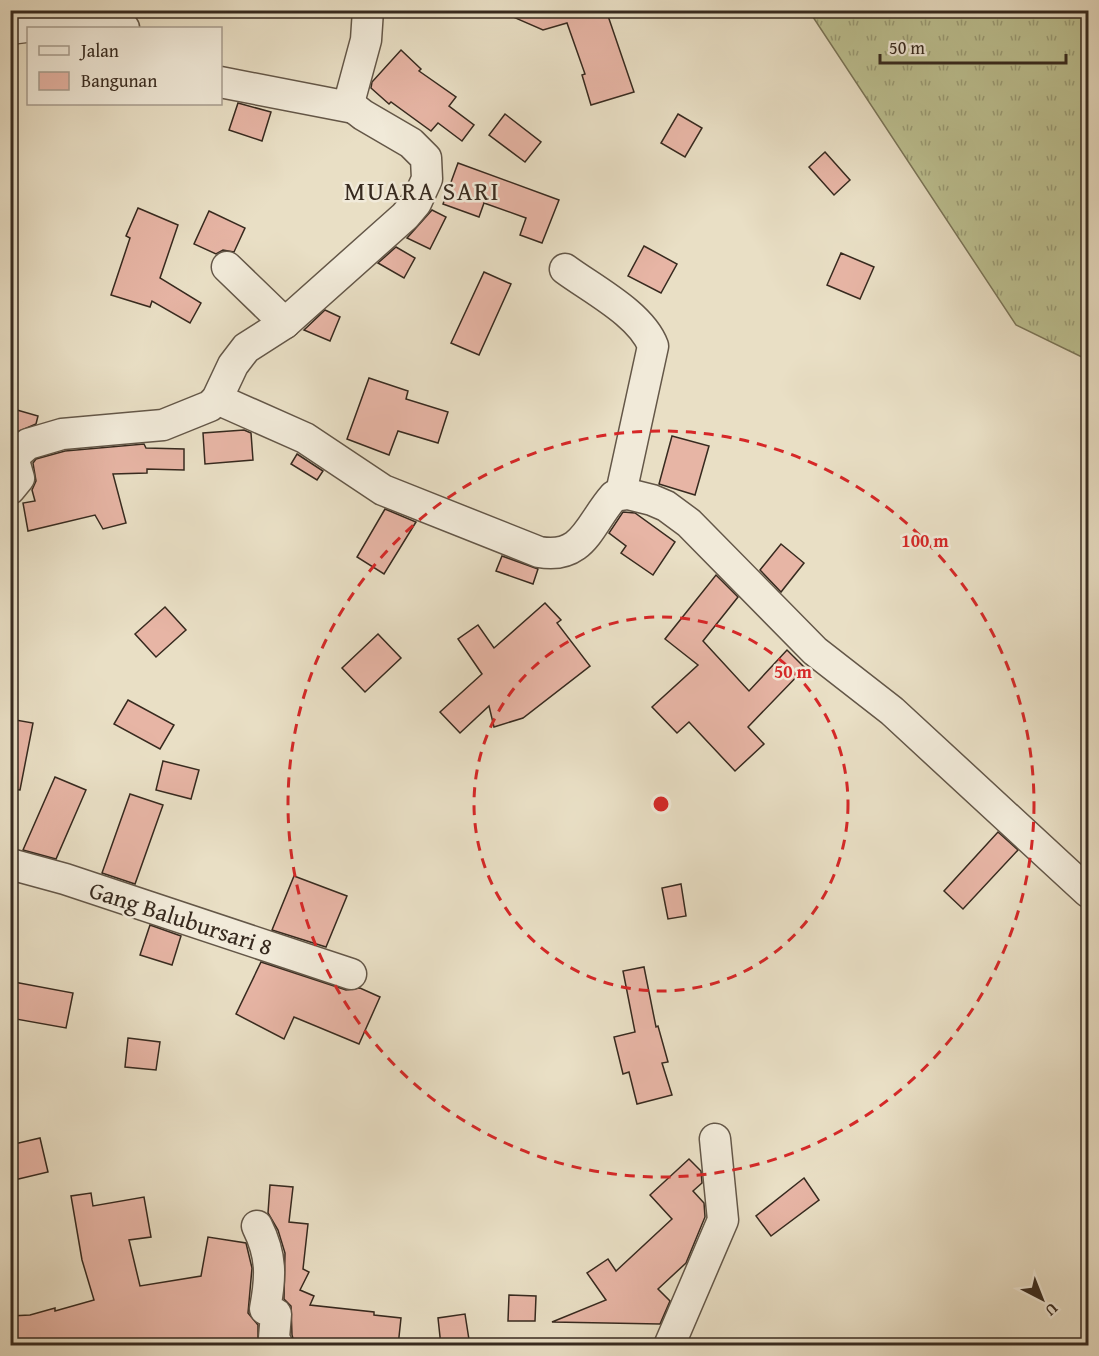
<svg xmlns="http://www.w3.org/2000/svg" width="1099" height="1356" viewBox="0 0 1099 1356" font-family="'Gentium Book Plus',serif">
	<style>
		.grass { fill: url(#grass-tufts); stroke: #7a7558; stroke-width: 1.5 }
		.building { fill: #e7b5a5; stroke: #372a1f; stroke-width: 1.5 }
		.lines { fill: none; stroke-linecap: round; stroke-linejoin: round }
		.minor-casing { stroke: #645748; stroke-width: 33 }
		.minor { stroke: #f1ead9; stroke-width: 30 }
		.ring { fill: none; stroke: #d62828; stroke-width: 3; stroke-dasharray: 10 8 }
		.labels { text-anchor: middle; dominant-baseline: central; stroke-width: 5; stroke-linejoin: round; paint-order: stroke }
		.street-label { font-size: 24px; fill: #372a1f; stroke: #f1ead9 }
		.neighbourhood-label { font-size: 26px; letter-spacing: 1.5px; fill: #372a1f; stroke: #f1ead9 }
		.centre { fill: #d62828; stroke: #f1ead9; stroke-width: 3 }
		.ring-label { font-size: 18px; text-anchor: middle; font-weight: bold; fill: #d62828; stroke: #f1ead9; stroke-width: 5; stroke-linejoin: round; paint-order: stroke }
	</style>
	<defs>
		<pattern id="grass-tufts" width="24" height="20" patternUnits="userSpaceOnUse" patternTransform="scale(1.5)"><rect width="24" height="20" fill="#bcc091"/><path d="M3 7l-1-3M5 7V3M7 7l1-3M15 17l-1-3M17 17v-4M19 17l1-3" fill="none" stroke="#9a9c76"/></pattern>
	</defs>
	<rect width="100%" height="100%" fill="#e9dfc5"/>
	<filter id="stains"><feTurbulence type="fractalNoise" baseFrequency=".00333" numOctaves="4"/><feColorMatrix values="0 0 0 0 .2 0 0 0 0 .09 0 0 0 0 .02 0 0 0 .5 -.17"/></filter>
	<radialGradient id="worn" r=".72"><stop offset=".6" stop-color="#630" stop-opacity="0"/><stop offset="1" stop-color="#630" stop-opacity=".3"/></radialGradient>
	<path class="grass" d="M809 11H1088V360L1016 325Z"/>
	<g class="building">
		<path d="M497 10H606L634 92 591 105 582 75 585 74 567 23 543 30Z"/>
		<path d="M401 50 421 69 419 71 456 97 449 106 474 125 462 141 438 123 431 131 391 102 389 104 371 88 372 82Z"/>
		<path d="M238 103 271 112 262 141 229 130Z"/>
		<path d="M505 114 541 142 525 162 489 135Z"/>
		<path d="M678 114 702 128 685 157 661 143Z"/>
		<path d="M825 152 850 180 834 195 809 167Z"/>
		<path d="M458 163 559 200 542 243 520 235 526 218 484 203 479 217 443 204Z"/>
		<path d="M138 208 178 225 160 278 201 303 190 323 152 301 150 307 111 295 130 238 126 236Z"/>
		<path d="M432 210 446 217 430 249 407 238Z"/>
		<path d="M209 211 245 228 234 252 223 250 216 254 194 244Z"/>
		<path d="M644 246 677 264 661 293 628 276Z"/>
		<path d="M396 247 415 258 404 278 378 263Z"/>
		<path d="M841 253 874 267 860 299 827 285Z"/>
		<path d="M484 272 511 284 479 355 451 343Z"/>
		<path d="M325 310 340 317 330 341 304 330Z"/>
		<path d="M369 378 408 391 406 399 448 412 438 443 398 431 389 455 347 439Z"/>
		<path d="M10 408 38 416 36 424 15 433Z"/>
		<path d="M244 430 251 433 253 460 205 464 203 433Z"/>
		<path d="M672 436 709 446 695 495 659 484Z"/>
		<path d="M144 444 146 448 184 449V470L147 469V473L113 474 126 523 103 529 95 515 28 531 23 503 35 501 32 490 36 481 33 463 36 459 65 451Z"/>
		<path d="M297 454 323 471 317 480 291 464Z"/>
		<path d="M385 509 416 522 384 574 357 557Z"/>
		<path d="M623 512 635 513 675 542 653 575 621 553 626 546 609 533Z"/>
		<path d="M781 544 804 563 781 592 760 570Z"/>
		<path d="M502 556 538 569 533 584 496 571Z"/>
		<path d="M716 575 738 597 703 641 749 691 787 650 805 668 748 727 764 744 735 771 689 722 677 733 652 707 698 665 665 639Z"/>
		<path d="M545 603 561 620 557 623 590 666 523 718 494 727 489 706 460 733 440 712 482 674 458 639 478 625 494 648Z"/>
		<path d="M165 607 186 630 156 657 135 634Z"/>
		<path d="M378 634 401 658 365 692 342 668Z"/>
		<path d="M128 700 174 725 160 749 114 724Z"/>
		<path d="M10 719 33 723 20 790 10 789Z"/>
		<path d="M163 761 199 770 191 799 156 790Z"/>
		<path d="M55 777 86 790 56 859 23 850Z"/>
		<path d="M130 794 163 805 135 884 102 873Z"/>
		<path d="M998 832 1018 850 963 909 944 891Z"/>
		<path d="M294 876 347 896 326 947 272 930Z"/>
		<path d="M681 884 686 916 668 919 662 888Z"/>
		<path d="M150 925 181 936 172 965 140 955Z"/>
		<path d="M261 962 346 990 360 988 380 997 359 1044 294 1017 284 1039 236 1014Z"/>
		<path d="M644 967 656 1027 658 1026 668 1062 662 1063 672 1095 637 1104 629 1072 623 1074 614 1037 635 1032 623 971Z"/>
		<path d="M14 982 73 993 66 1028 10 1018Z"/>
		<path d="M128 1038 160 1042 156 1070 125 1067Z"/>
		<path d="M40 1138 48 1172 10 1181V1145Z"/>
		<path d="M689 1159 701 1171 702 1183 693 1191 704 1203 705 1217 686 1263 658 1289 670 1301 660 1324 552 1322 606 1300 587 1273 608 1259 616 1271 672 1219 650 1195Z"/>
		<path d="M804 1178 819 1200 771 1236 756 1216Z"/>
		<path d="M270 1185 293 1187 289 1222 308 1224 303 1269 309 1272 300 1290 314 1296 310 1305 374 1312V1315L401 1318 398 1346H295L292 1335 291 1306 284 1299 285 1253 278 1230 268 1213Z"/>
		<path d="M91 1193 93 1206 144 1197 151 1237 129 1240 140 1286 201 1276 208 1237 246 1243 252 1268 248 1313 258 1325V1346H10V1316L30 1315 55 1308V1311L94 1300 82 1260 71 1196Z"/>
		<path d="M509 1295 536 1296 535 1321H508Z"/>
		<path d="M465 1314 470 1346H441L438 1318Z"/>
	</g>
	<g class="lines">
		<g class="minor-casing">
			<g id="minor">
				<path d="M10 29 73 21 124 28"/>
				<path d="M220 82 354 108"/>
				<path d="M227 267 285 323"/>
				<path d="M565 269C592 289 641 314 653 346L621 493"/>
				<path d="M217 399 305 438 383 490 539 552C584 560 589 524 614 496L628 494 652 500 666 506 689 523 815 651 892 711 1088 892"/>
				<path d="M10 489 19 478 13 457 28 444 62 434 163 425 210 406 217 399 233 365 246 348 285 323 405 216 416 203 427 179 426 158 411 143 363 115 354 108 350 99 366 40 368 10"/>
				<path d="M10 864 65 879 351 974"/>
				<path d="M257 1226C272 1256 271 1277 265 1309L276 1314 274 1338 278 1346"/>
				<path d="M669 1346 723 1220 715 1139"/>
			</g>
		</g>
		<use href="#minor" class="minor"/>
	</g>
	<g class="ring">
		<circle cx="661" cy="804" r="187"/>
		<circle cx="661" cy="804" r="373"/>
	</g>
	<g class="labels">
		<g class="street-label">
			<text transform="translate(181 918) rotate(18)">Gang Balubursari 8</text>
		</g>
		<g class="neighbourhood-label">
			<text x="422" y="190">MUARA SARI</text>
		</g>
	</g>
	<circle cx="661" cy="804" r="9" class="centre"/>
	<g class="ring-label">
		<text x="925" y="547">100 m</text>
		<text x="793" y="678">50 m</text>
	</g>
	<rect width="1099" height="1356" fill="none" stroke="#e9dfc5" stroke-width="36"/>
	<rect x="12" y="12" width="1075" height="1332" fill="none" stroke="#372a1f" stroke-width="3"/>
	<rect x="18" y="18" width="1063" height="1320" fill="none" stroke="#372a1f" stroke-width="1.5"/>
	<rect x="27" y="27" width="195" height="78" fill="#f1ead9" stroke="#a79d8f" stroke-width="1.5"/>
	<rect x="39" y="46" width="30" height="9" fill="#f1ead9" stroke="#a79d8f" stroke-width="1.5"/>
	<text x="81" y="57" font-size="18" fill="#372a1f">Jalan</text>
	<rect x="39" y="72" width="30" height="18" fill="#e7b5a5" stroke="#a79d8f" stroke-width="1.5"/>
	<text x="81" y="87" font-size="18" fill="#372a1f">Bangunan</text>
	<g transform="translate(1042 1299) rotate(138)" stroke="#f1ead9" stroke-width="4.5" paint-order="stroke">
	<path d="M0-4.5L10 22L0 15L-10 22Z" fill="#372a1f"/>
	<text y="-9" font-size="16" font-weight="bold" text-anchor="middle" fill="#372a1f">U</text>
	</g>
	<path d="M880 54v9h186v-9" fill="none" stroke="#372a1f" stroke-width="3"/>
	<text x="889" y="54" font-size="18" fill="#372a1f" stroke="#f1ead9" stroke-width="4.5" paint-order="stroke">50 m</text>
	<rect width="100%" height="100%" filter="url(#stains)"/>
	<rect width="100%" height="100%" fill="url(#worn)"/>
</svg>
